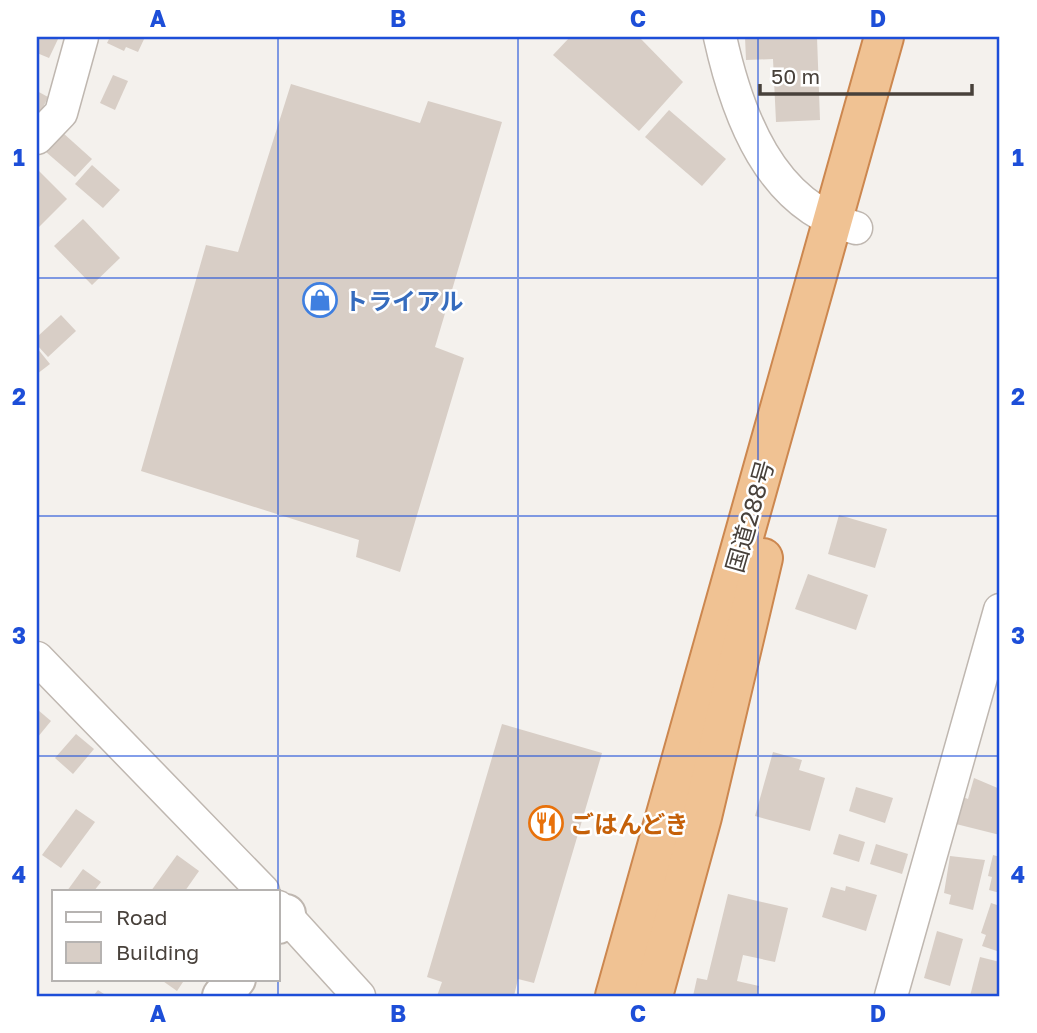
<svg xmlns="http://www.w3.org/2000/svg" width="1037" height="1033" viewBox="0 0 1037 1033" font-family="'Golos Text','Noto Sans JP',sans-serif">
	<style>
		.building { fill: #d8cec6 }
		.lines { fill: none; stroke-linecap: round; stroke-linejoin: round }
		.minor-casing { stroke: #bfb7b0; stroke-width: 35 }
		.tertiary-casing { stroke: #bfb7b0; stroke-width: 42 }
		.trunk-casing { stroke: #cc874f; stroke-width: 42 }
		.minor { stroke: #fff; stroke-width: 32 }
		.tertiary { stroke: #fff; stroke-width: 38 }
		.trunk { stroke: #f0c293; stroke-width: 38 }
		.grid { fill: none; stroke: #1d4ed8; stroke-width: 2; stroke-opacity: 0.55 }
		.labels { text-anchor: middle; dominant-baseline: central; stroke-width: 5; stroke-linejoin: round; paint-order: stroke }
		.shop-label { font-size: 24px; font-weight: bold; fill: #366cbe; stroke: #fff; text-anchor: start }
		.street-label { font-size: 24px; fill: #48413b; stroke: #fff }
		.food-label { font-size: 24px; font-weight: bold; fill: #c56008; stroke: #fff; text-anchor: start }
		.neatline { fill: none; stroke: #1d4ed8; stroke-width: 2.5 }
		.grid-label { font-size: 23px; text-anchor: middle; font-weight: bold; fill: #1d4ed8 }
	</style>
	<rect width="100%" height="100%" fill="#f4f1ed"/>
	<g class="building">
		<path d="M37 37H59L49 58 37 53Z"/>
		<path d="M110 37H145L138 52 126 47 124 51 107 43Z"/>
		<path d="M570 37H639L683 82 639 131 553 55Z"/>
		<path d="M745 37H817L820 120 776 122 773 59 746 60Z"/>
		<path d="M113 75 128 81 115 110 100 103Z"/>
		<path d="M291 84 420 123 428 101 502 122 435 347 464 358 400 572 356 557 359 540 141 471 206 245 238 252Z"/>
		<path d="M37 91 48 97 39 116 37 115Z"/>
		<path d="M669 110 726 159 702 186 645 137Z"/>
		<path d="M63 133 92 159 75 177 46 152Z"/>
		<path d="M92 165 120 190 103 208 75 184Z"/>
		<path d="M37 169 67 199 37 229Z"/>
		<path d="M83 219 120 258 92 285 54 246Z"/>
		<path d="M61 315 76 331 48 357 37 345V337Z"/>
		<path d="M37 348 50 364 37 374Z"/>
		<path d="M839 515 887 529 875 568 828 554Z"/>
		<path d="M808 574 868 595 856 630 795 609Z"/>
		<path d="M38 710 51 721 37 738V712Z"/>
		<path d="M502 724 602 753 534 983 518 979 514 996H437L442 982 427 977Z"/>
		<path d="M76 734 94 749 73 774 55 758Z"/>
		<path d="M773 752 802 760 799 770 825 778 810 831 755 816Z"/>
		<path d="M974 778 1000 789V835L956 824 963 797 968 799Z"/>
		<path d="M856 787 893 798 885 823 849 811Z"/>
		<path d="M76 809 95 822 61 868 42 855Z"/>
		<path d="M839 834 865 842 859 862 833 854Z"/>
		<path d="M876 844 908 854 902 874 870 864Z"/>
		<path d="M177 855 199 871 185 891H151Z"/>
		<path d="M993 855 1000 857V893L989 890 992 877 988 876Z"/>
		<path d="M950 856 985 860 973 910 949 904 951 895 944 893Z"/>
		<path d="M83 869 101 882 94 891H67Z"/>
		<path d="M846 886 877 895 866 931 822 917 831 887 845 891Z"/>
		<path d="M728 894 788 908 775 962 743 955 737 981 759 986 757 996H693L697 978 707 980Z"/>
		<path d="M991 903 1000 906V952L982 946 986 935 981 933Z"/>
		<path d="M937 931 963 939 950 986 924 978Z"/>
		<path d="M980 957 1000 962V996H970Z"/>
		<path d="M160 979H185L177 991Z"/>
		<path d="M98 990 107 996H93Z"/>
	</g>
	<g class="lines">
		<g class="minor-casing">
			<g id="minor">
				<path d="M720 37C737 114 770 207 856 228"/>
				<path d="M37 138 61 113 82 37"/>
				<path d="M37 658 263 891"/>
				<path d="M278 907 359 996"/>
				<path d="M891 996 1000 610"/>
			</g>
		</g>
		<g class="tertiary-casing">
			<g id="tertiary">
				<path d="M278 924 286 914"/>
				<path d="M222 996 236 979"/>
			</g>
		</g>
		<g class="trunk-casing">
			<g id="trunk">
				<path d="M615 996 884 37"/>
				<path d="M653 996 702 817 763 558"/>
			</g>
		</g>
		<use href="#minor" class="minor"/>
		<use href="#tertiary" class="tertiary"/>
		<use href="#trunk" class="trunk"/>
	</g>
	<path class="grid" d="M278 37V996M518 37V996M758 37V996M37 278H1000M37 516H1000M37 756H1000"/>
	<defs>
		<g id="shop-ring" transform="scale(1.75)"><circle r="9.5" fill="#fff" stroke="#3f7fe0" stroke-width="1.5"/><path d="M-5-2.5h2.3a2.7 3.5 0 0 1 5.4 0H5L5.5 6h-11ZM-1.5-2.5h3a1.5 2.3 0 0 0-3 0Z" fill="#3f7fe0"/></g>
		<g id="restaurant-ring" transform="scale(1.75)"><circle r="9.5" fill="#fff" stroke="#e8710a" stroke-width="1.5"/><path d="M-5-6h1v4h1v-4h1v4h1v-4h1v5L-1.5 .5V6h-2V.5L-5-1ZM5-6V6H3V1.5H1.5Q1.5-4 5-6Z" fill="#e8710a"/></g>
	</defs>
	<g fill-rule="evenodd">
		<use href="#shop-ring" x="320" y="300"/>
		<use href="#restaurant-ring" x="546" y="823"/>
	</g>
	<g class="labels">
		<g class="shop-label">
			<text x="344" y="300">トライアル</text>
		</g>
		<g class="street-label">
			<text transform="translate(749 516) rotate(-74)">国道288号</text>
		</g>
		<g class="food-label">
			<text x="570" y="823">ごはんどき</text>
		</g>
	</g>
	<rect width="1037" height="1033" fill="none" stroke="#ffffff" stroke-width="77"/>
	<rect x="52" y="890" width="228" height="91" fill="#ffffff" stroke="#b6b3b1" stroke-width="2"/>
	<rect x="66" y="912" width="35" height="10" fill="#ffffff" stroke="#b6b3b1" stroke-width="2"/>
	<text x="116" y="925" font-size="21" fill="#48413b">Road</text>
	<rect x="66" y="942" width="35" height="21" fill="#d8cec6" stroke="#b6b3b1" stroke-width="2"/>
	<text x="116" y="960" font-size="21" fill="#48413b">Building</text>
	<path d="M760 84v10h212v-10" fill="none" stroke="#48413b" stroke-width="3.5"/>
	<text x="771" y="84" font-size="21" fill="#48413b" stroke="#ffffff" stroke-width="5" paint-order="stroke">50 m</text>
	<rect x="38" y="38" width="960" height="957" class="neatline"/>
	<g class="grid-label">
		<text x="158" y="27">A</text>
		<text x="398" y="27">B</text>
		<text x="638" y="27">C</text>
		<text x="878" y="27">D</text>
		<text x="19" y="166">1</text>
		<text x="1018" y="166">1</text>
		<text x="19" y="405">2</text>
		<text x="1018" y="405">2</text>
		<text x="19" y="644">3</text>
		<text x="1018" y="644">3</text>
		<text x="19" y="883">4</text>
		<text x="1018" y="883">4</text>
		<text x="158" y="1022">A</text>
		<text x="398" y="1022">B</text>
		<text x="638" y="1022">C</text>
		<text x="878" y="1022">D</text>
	</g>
</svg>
